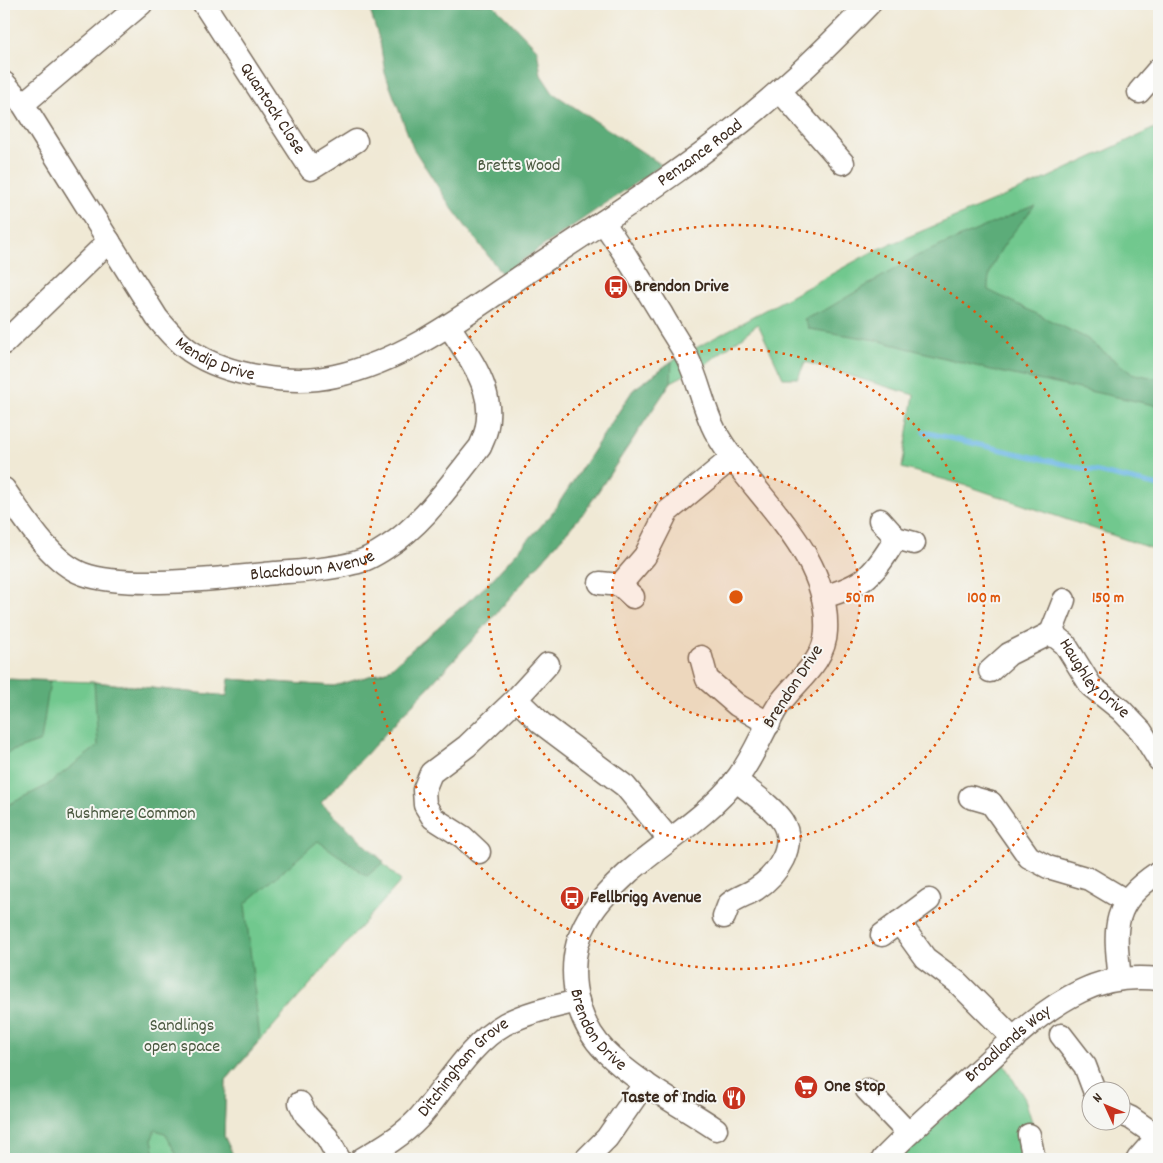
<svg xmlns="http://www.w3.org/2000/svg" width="1163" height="1163" viewBox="0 0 1163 1163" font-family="Dekko,sans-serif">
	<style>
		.green { fill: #71c88e; stroke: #567956 }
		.forest { fill: #5cac79; stroke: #4c6b4c }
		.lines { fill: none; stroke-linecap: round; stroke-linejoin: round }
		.stream { stroke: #6cb7e5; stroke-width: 5 }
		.minor-casing { stroke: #7a6d5e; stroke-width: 25 }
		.minor { stroke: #fff; stroke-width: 22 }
		.ring { fill: none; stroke: #df570d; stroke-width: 2.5; stroke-dasharray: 2.5 5 }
		.labels { text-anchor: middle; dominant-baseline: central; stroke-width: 4; stroke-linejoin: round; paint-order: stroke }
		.street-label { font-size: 18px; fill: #3b2a1e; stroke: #f6f6f2 }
		.park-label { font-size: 18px; fill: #4b5940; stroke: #f6f6f2 }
		.poi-label { font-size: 18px; font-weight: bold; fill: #3b2a1e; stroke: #f6f6f2; text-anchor: start }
		.centre { fill: #df570d; stroke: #f6f6f2; stroke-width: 2.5 }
		.ring-label { font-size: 15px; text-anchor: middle; font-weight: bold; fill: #df570d; stroke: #f6f6f2; stroke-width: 4; stroke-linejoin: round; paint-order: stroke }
	</style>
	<rect width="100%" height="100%" fill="#f6f6f2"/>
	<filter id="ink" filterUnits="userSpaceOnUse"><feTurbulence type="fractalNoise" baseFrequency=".02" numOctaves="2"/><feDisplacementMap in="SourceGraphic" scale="10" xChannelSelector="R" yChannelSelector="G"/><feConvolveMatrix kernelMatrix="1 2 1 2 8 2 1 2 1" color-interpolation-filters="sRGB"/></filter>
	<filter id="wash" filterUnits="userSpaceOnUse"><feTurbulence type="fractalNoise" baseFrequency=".0096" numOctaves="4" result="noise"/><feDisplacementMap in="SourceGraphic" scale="20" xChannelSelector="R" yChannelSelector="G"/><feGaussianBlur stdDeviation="1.12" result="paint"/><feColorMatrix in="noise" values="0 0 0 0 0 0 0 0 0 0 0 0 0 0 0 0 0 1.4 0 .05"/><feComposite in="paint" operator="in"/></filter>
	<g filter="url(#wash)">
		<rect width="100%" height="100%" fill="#f0e9d5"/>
		<g class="green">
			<path d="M1159 126V551L968 486 902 468 914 395 805 362 798 378H783L758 324 706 364 671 382 585 511 487 624 321 803 401 881 226 1080 224 1136 235 1159H4V679L94 682 227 696 229 679 334 686 387 671 486 586 551 515 633 390 672 361 872 252 1041 181Z"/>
			<path d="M1003 1063 1025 1099 1033 1125 1019 1130 1025 1159H898Z"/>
		</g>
		<g class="forest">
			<path d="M368 4H493L537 49 541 75 553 93 662 165 502 274 451 207 413 148 385 73 380 42Z"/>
			<path d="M1035 205C1018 228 986 259 988 290L1086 338 1131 373 1159 379V406L995 371 876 340 809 329 804 319 825 310 917 256Z"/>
			<path d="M672 361 671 382 585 511 487 624 321 803 384 862 367 876 318 841 245 904 260 1040 226 1080 224 1136 235 1159H179L165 1133 155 1130 152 1139 156 1159H4V807L46 786 98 746 94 682 227 696 229 679 334 686 387 671 486 586 551 515 633 390Z"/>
			<path d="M4 679 50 681 41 741 4 754Z"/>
		</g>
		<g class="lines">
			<path class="stream" d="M924 432 1159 486"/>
		</g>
	</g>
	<g filter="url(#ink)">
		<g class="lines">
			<g class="minor-casing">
				<g id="minor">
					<path id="s1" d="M204 4 311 169 356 141"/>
					<path id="s2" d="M4 83 23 104 157 318C167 330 177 342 190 351 227 376 292 386 335 376 407 360 467 313 526 273 613 215 702 159 780 90 812 63 841 33 869 4"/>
					<path d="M780 91 843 163"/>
					<path d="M1139 92 1159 69"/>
					<path d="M23 104 141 4"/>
					<path id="s3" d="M603 222C624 251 642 282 661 313 669 328 679 342 687 357 699 381 703 408 715 431 751 496 830 550 826 631 825 663 795 681 778 706 763 730 754 757 736 780 709 815 663 843 629 872 614 886 598 901 588 919 564 960 572 1017 605 1051 637 1083 679 1104 716 1129"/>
					<path d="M4 343 109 241"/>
					<path id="s4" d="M4 489C23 516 50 562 83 574 127 590 226 578 275 573 301 571 328 570 354 563 365 561 378 553 387 547 425 523 452 481 480 447 503 400 474 365 449 326"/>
					<path d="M880 520 896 538 914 543"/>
					<path d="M600 583 620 585 633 597"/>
					<path d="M620 585 645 556 667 512 733 457"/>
					<path d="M823 597C865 585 874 575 896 538"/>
					<path d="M1051 633 1064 600"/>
					<path d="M701 657 707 679 737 705 769 724"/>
					<path id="s5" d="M990 671 1009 654 1051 633 1065 644 1091 686 1121 710 1141 731 1159 760"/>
					<path d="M516 699 548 664"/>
					<path d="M970 797 991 803"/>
					<path d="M991 803 1029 857 1048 867 1089 879 1126 901"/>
					<path d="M479 852 463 837 433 818 425 805 424 790 431 773 467 746 516 699 541 723 625 786 669 839"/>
					<path d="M724 917 729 904C737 897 747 895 756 889 777 875 798 846 782 821 771 805 751 793 736 780"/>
					<path d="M899 922 925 958 957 982 1014 1039"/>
					<path d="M882 935 929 900"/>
					<path d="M1120 979C1114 926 1111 904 1159 872"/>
					<path d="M1061 1035 1085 1066 1094 1090"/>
					<path d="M867 1090 908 1133"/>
					<path d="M300 1103 306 1115 327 1137 339 1159"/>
					<path d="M1120 1113 1131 1118 1157 1136"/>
					<path d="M1029 1135 1034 1159"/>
					<path id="s6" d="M362 1159C381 1148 403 1135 418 1119 446 1088 468 1045 505 1024 528 1012 553 1007 578 1001"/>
					<path d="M586 1159 607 1138 645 1083"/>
					<path id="s7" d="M883 1159C912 1129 944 1101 975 1073 1008 1043 1041 1010 1081 991 1105 979 1132 976 1159 979"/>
					<path d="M1138 1159 1159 1135"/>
				</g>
			</g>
			<use href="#minor" class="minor"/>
		</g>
	</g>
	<circle cx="736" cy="597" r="124" fill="#df570d" fill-opacity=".12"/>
	<g class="ring">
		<circle cx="736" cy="597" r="124"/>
		<circle cx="736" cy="597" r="248"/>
		<circle cx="736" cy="597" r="372"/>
	</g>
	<defs>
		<g id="bus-disc" transform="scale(1.25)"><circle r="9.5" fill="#c8321e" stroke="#f6f6f2"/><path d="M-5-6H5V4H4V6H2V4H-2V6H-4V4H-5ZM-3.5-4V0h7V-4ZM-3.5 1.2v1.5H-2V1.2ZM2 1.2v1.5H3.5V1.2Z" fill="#fff"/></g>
		<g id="supermarket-disc" transform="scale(1.25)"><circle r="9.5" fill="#c8321e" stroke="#f6f6f2"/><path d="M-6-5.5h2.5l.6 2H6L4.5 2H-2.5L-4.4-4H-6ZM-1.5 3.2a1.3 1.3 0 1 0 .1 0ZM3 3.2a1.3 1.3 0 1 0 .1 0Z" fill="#fff"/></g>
		<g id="restaurant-disc" transform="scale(1.25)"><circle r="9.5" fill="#c8321e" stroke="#f6f6f2"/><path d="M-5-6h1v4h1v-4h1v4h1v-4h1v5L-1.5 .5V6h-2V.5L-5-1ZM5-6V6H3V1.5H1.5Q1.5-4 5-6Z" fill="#fff"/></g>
	</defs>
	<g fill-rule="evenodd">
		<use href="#bus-disc" x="616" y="287"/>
		<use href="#bus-disc" x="572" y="898"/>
		<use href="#supermarket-disc" x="806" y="1087"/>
		<use href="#restaurant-disc" x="734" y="1098"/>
	</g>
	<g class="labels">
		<g class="street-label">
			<text stroke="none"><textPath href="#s1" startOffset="125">Quantock Close</textPath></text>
			<text stroke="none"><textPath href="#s2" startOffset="908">Penzance Road</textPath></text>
			<text stroke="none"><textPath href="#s2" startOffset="354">Mendip Drive</textPath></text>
			<text stroke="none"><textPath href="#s4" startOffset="349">Blackdown Avenue</textPath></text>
			<text stroke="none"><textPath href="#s5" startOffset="136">Haughley Drive</textPath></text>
			<text transform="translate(794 687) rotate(-57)">Brendon Drive</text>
			<text stroke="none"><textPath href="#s3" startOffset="972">Brendon Drive</textPath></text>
			<text stroke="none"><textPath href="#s7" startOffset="170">Broadlands Way</textPath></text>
			<text stroke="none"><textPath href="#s6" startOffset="138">Ditchingham Grove</textPath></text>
		</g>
		<g class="park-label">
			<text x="519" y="166">Bretts Wood</text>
			<text x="131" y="814">Rushmere Common</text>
			<text x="182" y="1026">Sandlings<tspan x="182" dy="21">open space</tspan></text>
		</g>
		<g class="poi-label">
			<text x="634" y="287">Brendon Drive</text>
			<text x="590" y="898">Fellbrigg Avenue</text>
			<text x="824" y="1087">One Stop</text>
			<text x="716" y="1098" text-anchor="end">Taste of India</text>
		</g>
	</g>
	<circle cx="736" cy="597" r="8" class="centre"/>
	<g class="ring-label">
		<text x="860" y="602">50 m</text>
		<text x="984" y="602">100 m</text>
		<text x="1108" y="602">150 m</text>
	</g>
	<rect width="1163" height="1163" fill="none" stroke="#f6f6f2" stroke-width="20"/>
	<g transform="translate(1106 1106) rotate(314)"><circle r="24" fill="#f6f6f2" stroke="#aba49d"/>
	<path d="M0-4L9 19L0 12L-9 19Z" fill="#c8321e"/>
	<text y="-8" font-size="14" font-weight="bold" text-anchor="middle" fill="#3b2a1e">N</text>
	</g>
</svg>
